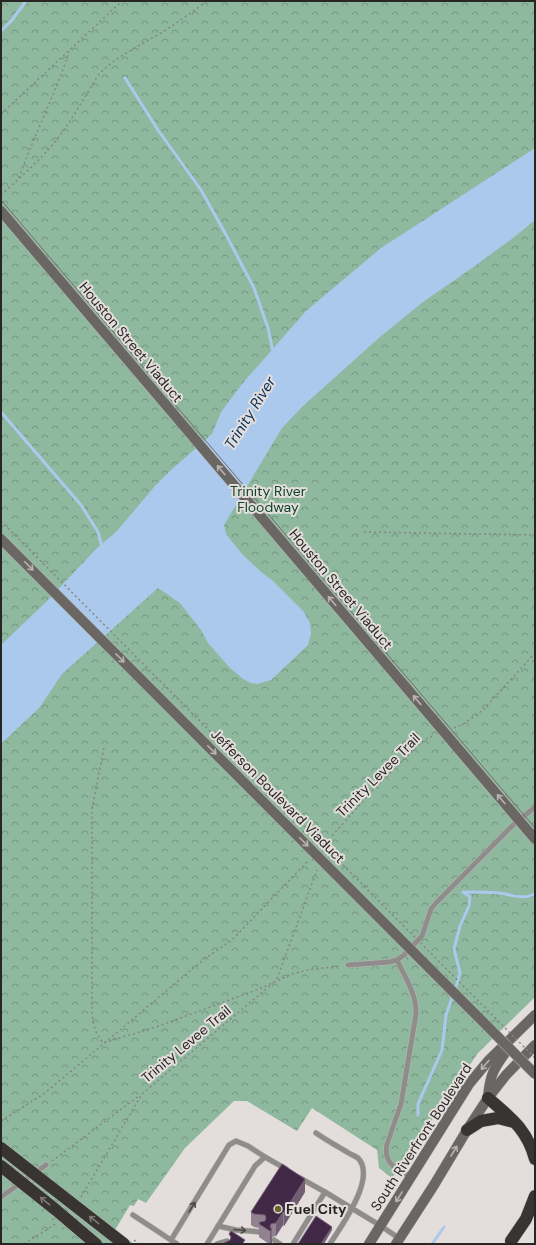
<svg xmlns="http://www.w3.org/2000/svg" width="536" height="1245" viewBox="0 0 536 1245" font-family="'DM Sans',sans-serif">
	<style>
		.park { fill: url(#park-crowns) }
		.water { fill: #abc9ed }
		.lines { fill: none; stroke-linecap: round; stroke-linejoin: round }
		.stream { stroke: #abc9ed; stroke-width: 3 }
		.lane-casing { stroke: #beb8b7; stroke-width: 6 }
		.secondary-casing { stroke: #beb8b7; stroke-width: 11 }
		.highway-casing { stroke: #beb8b7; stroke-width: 13 }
		.path { stroke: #888482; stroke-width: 1.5; stroke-dasharray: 2 3; stroke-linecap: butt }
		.lane { stroke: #8f8d8b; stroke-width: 5 }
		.secondary { stroke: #696664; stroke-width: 10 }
		.highway { stroke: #383432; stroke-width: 12 }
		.tram { stroke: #706d6b; stroke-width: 1 }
		.secondary-bridge-casing { stroke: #beb8b7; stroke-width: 11; stroke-linecap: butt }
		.highway-bridge-casing { stroke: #beb8b7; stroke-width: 13; stroke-linecap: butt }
		.path-bridge { stroke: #888482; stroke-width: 1.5; stroke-dasharray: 2 3; stroke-linecap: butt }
		.secondary-bridge { stroke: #696664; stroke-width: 10 }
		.highway-bridge { stroke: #383432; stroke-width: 12 }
		.wall { fill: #928290 }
		.shaded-wall { fill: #715e73 }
		.building { fill: #402846; stroke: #715e73 }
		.oneway { stroke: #b8b3b1 }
		.oneway2 { stroke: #7c7876 }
		.oneway3 { stroke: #4c4a49 }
		.poi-dot { fill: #6c632f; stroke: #e3dddb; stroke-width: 1.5 }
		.labels { text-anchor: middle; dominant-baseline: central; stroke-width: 4; stroke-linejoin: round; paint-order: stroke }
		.street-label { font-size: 14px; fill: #282625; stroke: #e3dddb }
		.park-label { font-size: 14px; fill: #0e442a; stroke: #e3dddb }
		.poi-label { font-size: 14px; font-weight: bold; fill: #282625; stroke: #e3dddb; text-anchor: start }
		.water-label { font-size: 15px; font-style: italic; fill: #06305d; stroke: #e3dddb }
	</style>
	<defs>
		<pattern id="park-crowns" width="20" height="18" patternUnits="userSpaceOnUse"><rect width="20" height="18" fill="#8eb99e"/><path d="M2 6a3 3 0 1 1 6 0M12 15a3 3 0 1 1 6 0" fill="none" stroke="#749681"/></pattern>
	</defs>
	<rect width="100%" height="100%" fill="#e3dddb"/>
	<path class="park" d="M1 1H535V997L478 1053 392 1178 379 1168 377 1150 312 1108 297 1131 247 1101H234L185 1148 146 1203 138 1199 134 1206 130 1205 115 1230 134 1244H1Z"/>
	<path class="water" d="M535 148V220L513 238 472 268 423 302 380 337 303 406 282 428 224 525 226 534 242 554 261 572 272 580 304 612 310 623 311 634 308 645 271 680 257 684 251 683 243 679 230 668 208 643 201 630 180 603 158 588 62 674 40 707 1 744V645L46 602 97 548 117 531 155 486 171 470 212 434 221 412 242 384 306 311 381 248Z"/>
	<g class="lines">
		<g class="stream">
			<path d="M1 31 12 20 26 1"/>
			<path d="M125 78 158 130 201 190 225 233 254 288 268 328 273 352"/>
			<path d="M1 412 81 505 98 532 102 547"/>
			<path d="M464 892C476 892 487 892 499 893 510 894 526 901 535 893"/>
			<path d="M455 990 460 973 454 949 460 926 469 906 470 897 463 892"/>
			<path d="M418 1115V1104L442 1050 446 1015 453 995"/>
			<path d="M432 1244 444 1227"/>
		</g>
		<g class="lane-casing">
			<g id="lane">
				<path d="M397 960C405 977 417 995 416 1014L401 1104 387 1144C383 1164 396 1168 411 1177"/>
				<path d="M348 965 389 962 397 960 404 955 422 936 431 909 436 903 512 826 535 807"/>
				<path d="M316 1133C326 1140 337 1146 347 1152 350 1154 355 1156 358 1158 377 1178 341 1226 330 1244"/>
				<path d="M300 1178 325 1192"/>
				<path d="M1 1197 46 1165"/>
				<path d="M133 1215 177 1244"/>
				<path d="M218 1226 236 1230 262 1232"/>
				<path d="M171 1240 229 1145 236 1141 248 1146 265 1157"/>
				<path d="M274 1240 280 1244"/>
				<path d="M207 1244 255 1166 265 1157 286 1169"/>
				<path d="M217 1244 227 1241"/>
				<path d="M293 1244 325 1192 381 1226 400 1239"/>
			</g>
		</g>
		<g class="secondary-casing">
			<g id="secondary">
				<path d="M488 1097C490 1074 494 1068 508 1049"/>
				<path d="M369 1244 469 1084 489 1060 535 1015"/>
				<path d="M396 1244 434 1185 467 1130 488 1098 506 1075 535 1045"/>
			</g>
		</g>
		<g class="highway-casing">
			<g id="highway">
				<path d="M488 1098C510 1117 527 1129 535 1159"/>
				<path d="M467 1130 481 1121 498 1118 514 1122"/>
				<path d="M511 1241 526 1219 535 1196"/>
			</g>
		</g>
		<g class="path">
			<path d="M1 114 122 1"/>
			<path d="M19 178C34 135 55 95 69 52"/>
			<path d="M1 195C22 176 44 157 61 134 75 115 86 94 99 74 117 56 139 46 161 33 177 23 192 12 207 1"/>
			<path d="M364 532 535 535"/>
			<path d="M454 728 465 723 483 710 535 653"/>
			<path d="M104 748 92 809V1014L95 1030 103 1043 156 1027 259 989 292 974 308 970 340 966"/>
			<path d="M322 847 374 789 420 743 428 738 435 735"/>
			<path d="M325 849 327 842"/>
			<path d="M277 979 317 870"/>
			<path d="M1 1121 45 1093 203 960 232 940 308 861"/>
			<path d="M52 1161 140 1095"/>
			<path d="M81 1197 142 1094 273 983"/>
			<path d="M24 1244 57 1223"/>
		</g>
		<use href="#lane" class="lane"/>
		<use href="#secondary" class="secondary"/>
		<use href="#highway" class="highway"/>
		<path class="tram" d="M1 200 535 828"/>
		<g class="secondary-bridge-casing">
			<g id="secondary-bridge">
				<path d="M1 211 535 839"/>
				<path d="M1 539 535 1074"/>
			</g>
		</g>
		<g class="highway-bridge-casing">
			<g id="highway-bridge">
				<path d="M1 1148 124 1244"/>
				<path d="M1 1166 56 1210 96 1244"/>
			</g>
		</g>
		<g class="path-bridge">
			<path d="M1 521 535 1058"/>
			<path d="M134 1240 139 1244"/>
		</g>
		<use href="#secondary-bridge" class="secondary-bridge"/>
		<use href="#highway-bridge" class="highway-bridge"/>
	</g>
	<path class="wall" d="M305 1192 284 1226 283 1225 276 1236 272 1237 271 1244H269L259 1237V1228L254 1227 251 1225V1212Z"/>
	<g class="shaded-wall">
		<path d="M305 1179V1192L284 1226V1212Z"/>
		<path d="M283 1212V1225L276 1236V1223Z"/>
		<path d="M271 1224 272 1243 270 1244V1227Z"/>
		<path d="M332 1227V1230L324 1244H321Z"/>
	</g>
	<g class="building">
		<path d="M282 1164 305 1179 284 1212H283L276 1223 271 1224 270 1227 272 1230 270 1231 259 1224 260 1222 265 1221 266 1218 265 1215 254 1214 251 1212Z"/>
		<path d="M316 1216 332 1227 321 1244H298Z"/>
		<path d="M231 1231 245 1240 242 1244H223L224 1243 230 1240 231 1237 229 1234Z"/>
	</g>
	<defs><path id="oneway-shaft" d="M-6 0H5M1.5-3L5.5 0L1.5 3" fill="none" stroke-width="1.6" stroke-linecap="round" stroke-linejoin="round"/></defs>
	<g class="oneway">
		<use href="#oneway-shaft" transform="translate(221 470) rotate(-130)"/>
		<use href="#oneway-shaft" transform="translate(29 566) rotate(45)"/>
		<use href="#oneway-shaft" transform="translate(332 601) rotate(-130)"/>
		<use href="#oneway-shaft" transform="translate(120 658) rotate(45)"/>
		<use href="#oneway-shaft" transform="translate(417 700) rotate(-130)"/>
		<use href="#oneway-shaft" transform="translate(212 750) rotate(45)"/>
		<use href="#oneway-shaft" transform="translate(501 799) rotate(-130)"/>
		<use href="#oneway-shaft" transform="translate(304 842) rotate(45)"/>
		<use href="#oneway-shaft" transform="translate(485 1065) rotate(130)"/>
		<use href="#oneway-shaft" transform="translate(454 1151) rotate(-59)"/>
		<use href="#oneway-shaft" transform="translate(399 1197) rotate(122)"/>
	</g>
	<g class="oneway2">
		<use href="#oneway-shaft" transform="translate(45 1201) rotate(-141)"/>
		<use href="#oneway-shaft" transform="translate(94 1220) rotate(-142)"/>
	</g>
	<g class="oneway3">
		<use href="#oneway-shaft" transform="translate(192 1207) rotate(-59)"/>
		<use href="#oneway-shaft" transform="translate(240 1230) rotate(5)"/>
	</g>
	<circle class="poi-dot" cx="278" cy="1209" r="4"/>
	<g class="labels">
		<g class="street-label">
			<text transform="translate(131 342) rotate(50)">Houston Street Viaduct</text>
			<text transform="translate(341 589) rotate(50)">Houston Street Viaduct</text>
			<text transform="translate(378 775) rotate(-45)">Trinity Levee Trail</text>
			<text transform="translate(278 796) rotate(45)">Jefferson Boulevard Viaduct</text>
			<text transform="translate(186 1044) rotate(-40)">Trinity Levee Trail</text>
			<text transform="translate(421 1137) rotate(-57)">South Riverfront Boulevard</text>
		</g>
		<g class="park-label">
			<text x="268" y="491">Trinity River<tspan x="268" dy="16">Floodway</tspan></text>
		</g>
		<g class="poi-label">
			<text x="286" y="1209">Fuel City</text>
		</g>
		<g class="water-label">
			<text transform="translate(250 413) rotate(-58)">Trinity River</text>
		</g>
	</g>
	<rect width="536" height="1245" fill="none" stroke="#282625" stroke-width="4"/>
</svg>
